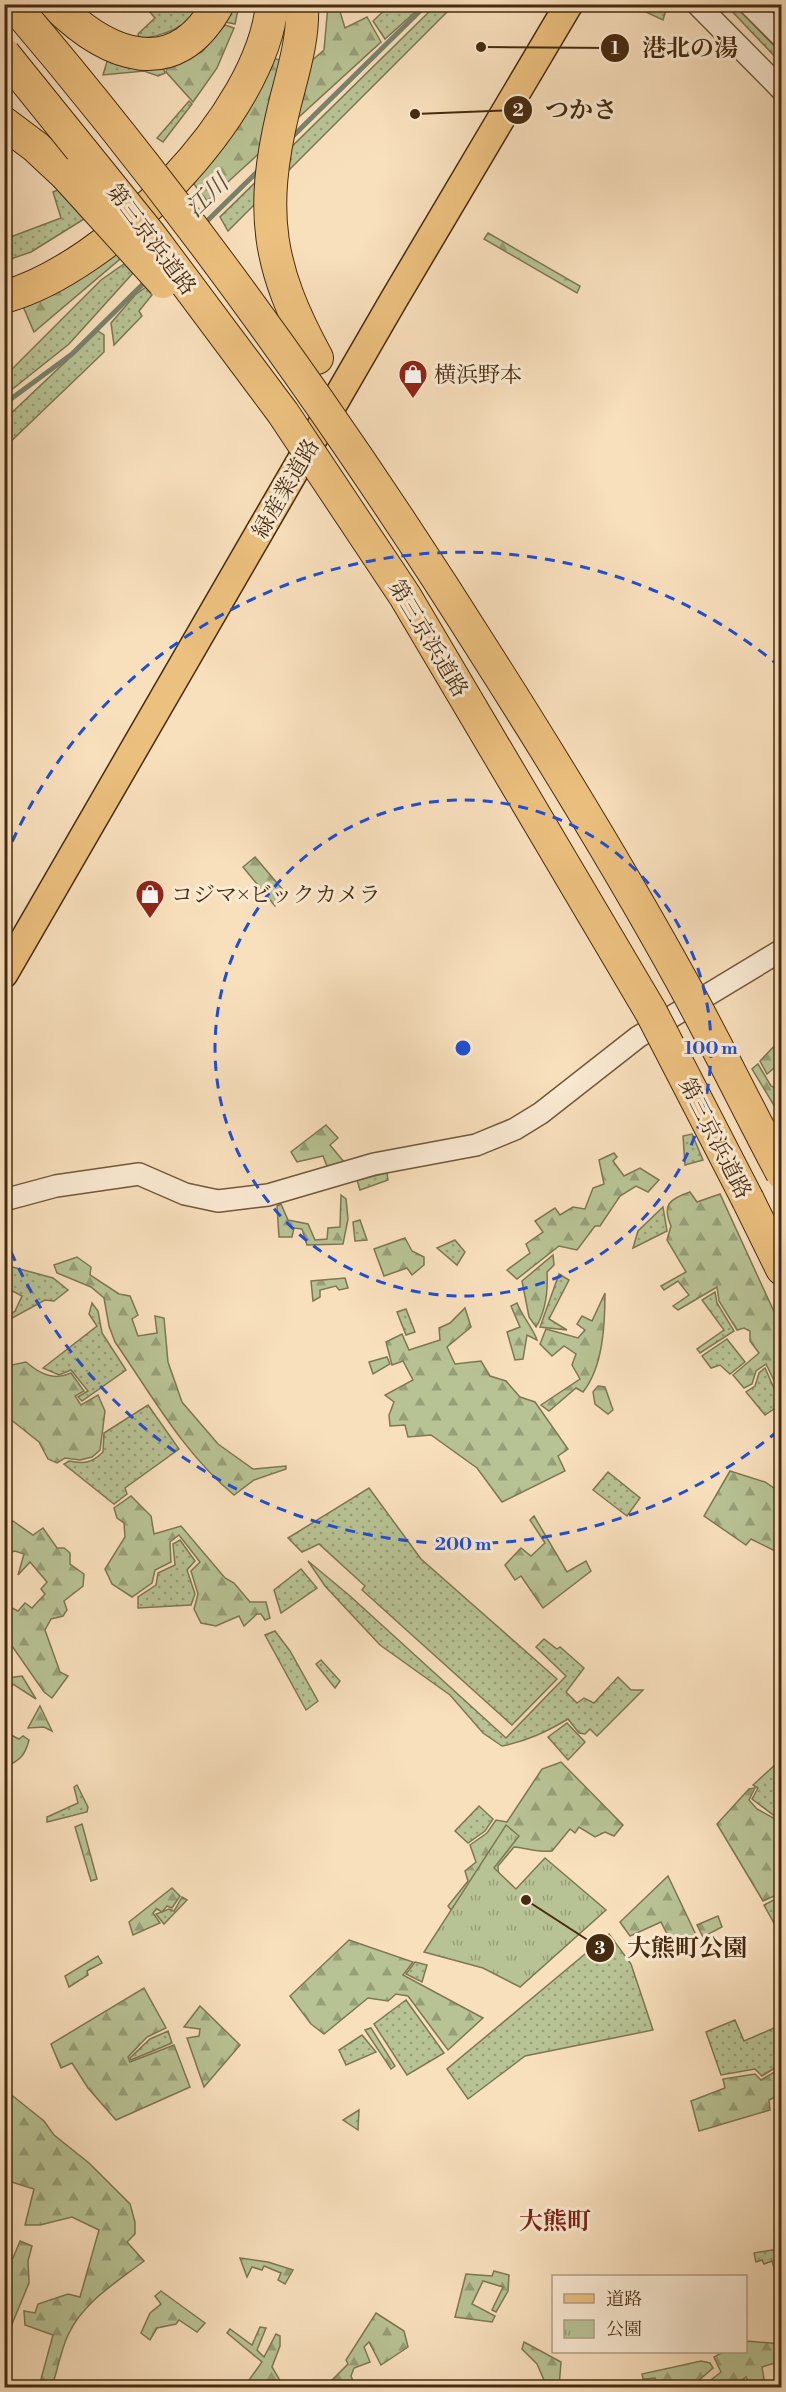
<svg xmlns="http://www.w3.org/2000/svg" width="786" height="2392" viewBox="0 0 786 2392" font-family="'Libre Bodoni','Noto Serif JP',serif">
<defs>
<pattern id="grass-dots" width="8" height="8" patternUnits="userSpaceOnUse" patternTransform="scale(1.5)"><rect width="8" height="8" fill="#b8c395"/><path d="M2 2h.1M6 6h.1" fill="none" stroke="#979f78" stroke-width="1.8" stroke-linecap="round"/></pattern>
<pattern id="forest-firs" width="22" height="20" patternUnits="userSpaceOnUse" patternTransform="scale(1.5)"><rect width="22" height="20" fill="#b8c395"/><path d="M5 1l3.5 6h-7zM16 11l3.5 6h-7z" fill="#979f78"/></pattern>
<pattern id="park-tufts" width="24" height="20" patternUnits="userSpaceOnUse" patternTransform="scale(1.5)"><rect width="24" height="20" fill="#b8c395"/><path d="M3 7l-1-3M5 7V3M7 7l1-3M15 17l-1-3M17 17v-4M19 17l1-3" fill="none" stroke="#979f78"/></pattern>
</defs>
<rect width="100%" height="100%" fill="#f9e0bd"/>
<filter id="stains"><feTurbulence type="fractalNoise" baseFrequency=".00333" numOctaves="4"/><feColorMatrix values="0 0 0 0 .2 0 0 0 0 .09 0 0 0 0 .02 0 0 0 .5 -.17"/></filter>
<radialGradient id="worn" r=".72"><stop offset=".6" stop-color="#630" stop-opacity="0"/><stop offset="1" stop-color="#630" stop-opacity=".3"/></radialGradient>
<g fill="url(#grass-dots)" stroke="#7e7752" stroke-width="1.5">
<path d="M391 4 423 5 385 39 373 21Z"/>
<path d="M144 5H199C189 27 162 37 139 38L138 34 155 18Z"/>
<path d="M231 5H239L235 24 225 22Z"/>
<path d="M436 5H454L228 231 220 217Z"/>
<path d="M631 5H659L666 10 663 20Z"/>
<path d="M726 5H735L781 53V63Z"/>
<path d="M108 58 163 67 165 73 158 76 144 71 103 75Z"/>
<path d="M189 101 192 104 163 142 157 138Z"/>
<path d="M58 190 84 219 31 252 5 261V239L61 218 53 192Z"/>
<path d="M124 264 133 273 69 344 5 395V376L101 280Z"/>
<path d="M146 287 152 295 139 311 142 316 114 345 111 323 135 295Z"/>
<path d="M98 331 104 335V352L5 447V419Z"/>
<path d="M692 1134 703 1160 685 1165 683 1136Z"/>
<path d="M387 1173 388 1180 360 1190 357 1180Z"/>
<path d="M663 1207 667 1231 633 1248 638 1231Z"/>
<path d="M360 1220 367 1240 355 1241 353 1222Z"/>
<path d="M455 1240 465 1252 457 1265 437 1248Z"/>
<path d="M5 1265 53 1278 68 1290 54 1301 45 1300 5 1322V1313L10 1315 15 1311 22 1296 5 1287Z"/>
<path d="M559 1274 569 1280 549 1319 567 1330 540 1327Z"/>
<path d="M715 1292 717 1303 734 1331 700 1353 697 1349 724 1330 702 1300Z"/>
<path d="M92 1303 98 1311 102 1333 126 1370 82 1401 78 1397 88 1391 71 1370 59 1375 43 1368 97 1326 89 1314Z"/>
<path d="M406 1309 415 1332 406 1335 397 1312Z"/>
<path d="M727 1339 745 1362 730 1374 720 1365 711 1368 702 1356Z"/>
<path d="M765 1368 781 1404 765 1415 746 1392 755 1386 759 1373Z"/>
<path d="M148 1405 179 1449 125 1488 127 1494 114 1504 64 1464 69 1461C84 1464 92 1463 103 1452L104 1433Z"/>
<path d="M608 1472 640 1498 627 1516 593 1490Z"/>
<path d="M369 1488 421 1559 557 1679 512 1725 362 1590 365 1586 319 1544 302 1552 288 1538Z"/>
<path d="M180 1540 195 1561 187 1570 195 1594 191 1605 138 1608V1597L156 1585 158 1573 175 1565 173 1544Z"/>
<path d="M308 1561 350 1596 506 1738 566 1676 536 1647 544 1639 557 1649 560 1647 584 1668 566 1692 577 1703 584 1698 594 1703 618 1677 631 1690H643L597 1736 590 1729 585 1734 579 1733 568 1719C546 1732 527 1741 502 1746L483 1733 450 1695 380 1645 325 1586Z"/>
<path d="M301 1569 317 1588 281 1613 274 1590Z"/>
<path d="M275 1631 290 1651 318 1701 306 1710 265 1635Z"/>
<path d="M321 1660 340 1681 335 1688 316 1664Z"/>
<path d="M567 1723 585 1742 568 1760 548 1737Z"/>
<path d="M777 1763 781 1768 782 1812 776 1817 752 1799 758 1788 753 1785Z"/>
<path d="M77 1785 88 1807 87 1812 47 1822V1817L78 1803 74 1787Z"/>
<path d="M479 1806 493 1819 485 1831 468 1843 455 1831Z"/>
<path d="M781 1896V1936L764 1905Z"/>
<path d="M182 1897 187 1900 164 1924 156 1914 169 1909 174 1911Z"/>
<path d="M609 1934 631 1964 653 2030 525 2056 468 2099 447 2069Z"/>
<path d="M415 1962 427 1965 422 1982 406 1974Z"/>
<path d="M406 2000 444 2053 407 2075 374 2024Z"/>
<path d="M735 2020 744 2041 781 2025V2064L762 2076 755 2069 721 2075 706 2032Z"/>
<path d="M168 2031 172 2043 131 2060 130 2058 150 2039Z"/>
<path d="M362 2035 376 2052 346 2065 339 2050Z"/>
<path d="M359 2110 358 2130 343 2120Z"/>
<path d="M772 2250 781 2252V2276L777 2277 772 2261 764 2264 762 2260 756 2262 754 2253Z"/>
</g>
<g fill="url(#forest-firs)" stroke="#7e7752" stroke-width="1.5">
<path d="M328 5H338L345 28 367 17 381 42 207 201 190 179 273 58 287 62 309 63 324 50Z"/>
<path d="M225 25 234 28 217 68 193 102 166 72 167 68 202 52Z"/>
<path d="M488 233 580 286 577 293 484 239Z"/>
<path d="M115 252 120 259 34 332 22 304Z"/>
<path d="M255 857 288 896 275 906 243 867Z"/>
<path d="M781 1035V1062L767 1074 760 1061 780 1040 779 1036Z"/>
<path d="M758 1064 771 1086 781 1090V1117L752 1069Z"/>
<path d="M326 1125 338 1138 330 1145 344 1162 327 1166 323 1156 297 1162 291 1152Z"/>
<path d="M614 1153 617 1157 613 1161 624 1176 640 1168 659 1180 648 1192 636 1186 620 1196 600 1226H595L577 1250 559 1246 517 1279 507 1270 530 1253 526 1244 543 1232 535 1221 555 1208 560 1215 573 1207 585 1209 593 1188 604 1184 599 1160Z"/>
<path d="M690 1192 697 1202 720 1194 781 1327V1395L766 1364 756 1371 752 1384 744 1388 733 1375 759 1353 750 1341V1331L744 1328 737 1330 719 1301 717 1287 678 1310 673 1306 689 1295 678 1281 664 1290 661 1286 686 1272 667 1240 671 1226C662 1205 669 1199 690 1192Z"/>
<path d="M341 1195 346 1199 348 1219 343 1244 307 1245 302 1229 294 1228 292 1237H279L277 1206 281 1204 288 1220 308 1224 315 1240 327 1239 328 1228 340 1227Z"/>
<path d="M405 1238 412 1251 424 1257V1265L412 1275 407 1268 384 1276 374 1249Z"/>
<path d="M553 1255 554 1265 547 1272C548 1291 546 1311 536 1327L529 1317 522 1281Z"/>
<path d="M77 1257 91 1267 90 1275 119 1294 130 1296 138 1315 132 1319 138 1336 157 1333 155 1316 164 1318 168 1362 182 1402 218 1444 253 1469 286 1466V1469L254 1480 234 1495C184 1454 151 1394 115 1342L109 1326 104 1298 91 1287 57 1273 54 1265Z"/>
<path d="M345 1278 348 1288 339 1290 336 1286 320 1290V1297L313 1301 311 1281Z"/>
<path d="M605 1293C605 1325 603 1367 583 1392L576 1388 549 1411 541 1405 580 1379 572 1365 576 1354 564 1346 552 1356 540 1344 546 1329 578 1338 585 1330 577 1324 582 1316 592 1321Z"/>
<path d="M517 1303C522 1316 534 1330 537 1340L527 1335 523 1359 515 1360 507 1332 520 1327 511 1306Z"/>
<path d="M465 1308 471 1327 447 1347 455 1364 481 1361 490 1376 506 1381 520 1397 535 1402 568 1449 558 1456 565 1471 502 1502 477 1468 431 1435 408 1437 405 1425 390 1426 389 1415 394 1402 385 1395 413 1380 403 1361 392 1365 386 1342 402 1334 409 1350 440 1340 439 1328 450 1323Z"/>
<path d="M4 1355 12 1365 26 1362C40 1374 54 1381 71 1373L84 1391 75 1396 81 1405 98 1395 105 1411 100 1450 92 1457 80 1460 65 1458 57 1463 48 1459 39 1442 5 1415Z"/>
<path d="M387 1357 390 1364 373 1374 369 1362Z"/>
<path d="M598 1386 605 1387 613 1410 608 1414 595 1404 593 1392Z"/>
<path d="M730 1471 765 1482 781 1493V1554L751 1539 746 1545 704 1516Z"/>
<path d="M131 1496 151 1516 154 1534 181 1526 225 1578 234 1583 250 1602H266L270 1618 265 1620 261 1614H257L244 1626 239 1616 216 1626 201 1623 194 1609 198 1594 191 1571 200 1562 179 1535 170 1542 171 1562 155 1570 152 1583 132 1597 112 1584 105 1569 125 1537 124 1523 117 1518 114 1508Z"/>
<path d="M534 1516 567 1572 586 1561 591 1571 543 1608 521 1576 515 1580 505 1565 521 1548 531 1556 545 1543 530 1520Z"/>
<path d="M13 1521 33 1535 43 1528 57 1548H64L70 1553V1564L84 1574 83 1586 64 1601 67 1610 63 1616 51 1619 45 1630 60 1672 68 1676 52 1698 44 1692 5 1636V1615L12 1608 18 1611 25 1603 32 1608 45 1594 41 1589 47 1582 30 1562 18 1575 24 1554 15 1551 5 1554V1529Z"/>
<path d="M22 1676 36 1699 13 1684 5 1697 7 1678Z"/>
<path d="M40 1706 52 1731 44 1727 28 1728Z"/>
<path d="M5 1732 19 1739 23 1736 29 1740C25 1756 19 1761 5 1767Z"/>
<path d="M561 1762 623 1825 614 1836 605 1832 595 1837 579 1827 575 1833 570 1829 552 1851C538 1853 528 1848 514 1847L498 1866 499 1883 456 1916 448 1906 468 1881 465 1871 476 1862 470 1845 487 1833 496 1820 507 1822 542 1769Z"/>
<path d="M755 1788 749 1800 757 1809 777 1820 781 1816V1893L763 1901 717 1824 749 1789Z"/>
<path d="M82 1824 97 1879 91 1881 75 1827Z"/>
<path d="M668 1876 697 1937 673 1946 661 1922 630 1936 620 1922Z"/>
<path d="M172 1888 180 1896 172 1908 167 1906 162 1912 157 1909 153 1913 160 1923 133 1935 129 1922Z"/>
<path d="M718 1916 722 1927 703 1937 697 1925Z"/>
<path d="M349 1940 413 1962 403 1975 483 2018 448 2050 408 1996 396 1994 388 2001 368 1998 324 2034 311 2024 290 1996Z"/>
<path d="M98 1956 102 1963 87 1971 88 1975 69 1987 65 1976Z"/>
<path d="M144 1988 166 2028 147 2037 128 2057 130 2062 174 2045 190 2087 116 2120 88 2088 72 2063 61 2068 51 2044Z"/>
<path d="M200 2006 240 2045 204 2087 187 2038 199 2036 200 2029 184 2027Z"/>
<path d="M371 2028 395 2066 391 2069 365 2030Z"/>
<path d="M781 2068V2094L769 2100 770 2110 699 2131 691 2101 725 2088 723 2079 755 2074 761 2080Z"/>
<path d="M4 2089 44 2121 54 2135 89 2163 130 2204 135 2222V2234L127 2242 144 2261C117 2282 83 2302 68 2335 61 2350 58 2368 53 2383L41 2379 53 2335 25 2325 24 2311 35 2313 38 2304 68 2294 80 2297 99 2230 72 2217 40 2225H25L34 2189 5 2180Z"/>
<path d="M20 2241 32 2246 28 2261 29 2283 5 2341V2257L13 2258Z"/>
<path d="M240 2258 268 2262 293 2270 285 2284 278 2280 281 2273 264 2266 262 2270 252 2267 247 2277Z"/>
<path d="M494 2271 509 2275 508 2291 496 2312 492 2310 503 2287 483 2281 472 2304 495 2316 492 2322 455 2317 466 2274 492 2276Z"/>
<path d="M161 2291 205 2323 197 2332 179 2320 176 2324 157 2328 150 2340 141 2333 150 2313 161 2304 155 2296Z"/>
<path d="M376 2313 404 2331 408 2347 381 2365 369 2342 364 2347 370 2362 354 2368 351 2376 353 2381 346 2387H319L323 2382 328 2384 348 2364 346 2360Z"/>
<path d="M260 2327 266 2328 257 2350 264 2357 276 2334 280 2336V2346L272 2367 282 2384 277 2387 271 2383 260 2387H244L262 2362 227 2333 230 2329 252 2345Z"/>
<path d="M746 2341 781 2344V2361L762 2367 765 2385H750L746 2377 733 2387H702L721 2372 714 2357 723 2352H746Z"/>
<path d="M524 2342 561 2362 559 2387H547L537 2364 522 2349Z"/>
<path d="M701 2361 710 2363 713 2368 691 2387H679L677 2384 673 2387H658L655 2378 643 2379 642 2374Z"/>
</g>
<path fill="url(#park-tufts)" stroke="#7e7752" stroke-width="1.5" d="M506 1825 519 1836 494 1868 516 1889 545 1858 606 1910 520 1987 483 1968 424 1952Z"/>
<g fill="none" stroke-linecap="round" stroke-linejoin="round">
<g stroke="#7a836e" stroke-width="5">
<path d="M289 140 427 4"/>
<path d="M204 224 261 168"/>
<path d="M4 404 72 354 148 279"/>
</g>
<g stroke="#72583a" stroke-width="24">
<g id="minor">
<path d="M697 4 782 90"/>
<path d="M749 4 782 37"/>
<path d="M4 1200 56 1186 139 1174 185 1194 218 1201 268 1195 374 1164 476 1145 515 1129 541 1113 638 1037 782 950"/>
</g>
</g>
<g stroke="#452b0f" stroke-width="30">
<path id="major" d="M4 974 393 301 569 4"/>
</g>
<g stroke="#452b0f" stroke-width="34">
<g id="highway">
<path d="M55 4C107 56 175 84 218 4"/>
<path d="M302 4C304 42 291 77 283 112 259 213 268 268 317 358"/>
<path d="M4 123 36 147 66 175"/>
<path d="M4 297C109 268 262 115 272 4"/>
<path d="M748 1200 782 1269"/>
</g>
</g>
<use href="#minor" stroke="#fbebd4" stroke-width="21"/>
<use href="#major" stroke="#ecc07e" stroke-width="27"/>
<use href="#highway" stroke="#ecc07e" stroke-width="32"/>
<g stroke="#452b0f" stroke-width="34" stroke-linecap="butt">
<g id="highway-bridge">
<path d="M13 4C189 210 345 430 489 659 557 766 623 874 684 985 718 1047 749 1111 782 1173"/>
<path d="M4 54 150 235 283 413 405 596 651 1012 748 1200"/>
<path d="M66 175 163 282"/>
</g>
</g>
<use href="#highway-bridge" stroke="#ecc07e" stroke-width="32"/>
</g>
<g fill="none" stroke="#1d4ed8" stroke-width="3" stroke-dasharray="10 8">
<circle cx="463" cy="1048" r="248"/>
<path d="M778 1431A496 496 0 0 1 5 1238M5 858A496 496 0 0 1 778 665"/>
</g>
<defs>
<g id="shop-pin" transform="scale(1.5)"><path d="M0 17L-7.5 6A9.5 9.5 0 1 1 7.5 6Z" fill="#8f2418" stroke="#fbebd4"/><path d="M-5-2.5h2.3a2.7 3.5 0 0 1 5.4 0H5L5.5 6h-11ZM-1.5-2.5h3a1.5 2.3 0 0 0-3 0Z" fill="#fff"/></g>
</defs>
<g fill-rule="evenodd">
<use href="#shop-pin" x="413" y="374"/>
<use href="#shop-pin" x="150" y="894"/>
</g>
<g text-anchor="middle" stroke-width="6" stroke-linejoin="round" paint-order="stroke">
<g font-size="22" fill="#452b0f" stroke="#fbebd4">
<text transform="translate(152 239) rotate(53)" y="8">第三京浜道路</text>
<text transform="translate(285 488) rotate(-60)" y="8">緑産業道路</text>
<text transform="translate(429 638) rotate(59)" y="8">第三京浜道路</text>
<text transform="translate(716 1138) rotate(63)" y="8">第三京浜道路</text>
</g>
<g font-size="22" fill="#452b0f" stroke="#fbebd4" text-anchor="start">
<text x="434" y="382">横浜野本</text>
<text x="171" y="902">コジマ×ビックカメラ</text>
</g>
<g font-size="24" font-style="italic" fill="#5b5036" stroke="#fbebd4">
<text transform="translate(207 196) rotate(-44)" y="8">江川</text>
</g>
<g font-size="24" font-weight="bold" fill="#7a1f14" stroke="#fbebd4">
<text x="555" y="2229">大熊町</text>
</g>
</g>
<circle cx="463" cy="1048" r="9" fill="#1d4ed8" stroke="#fbebd4" stroke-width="3"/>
<g font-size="18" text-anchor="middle" font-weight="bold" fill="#1d4ed8" stroke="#fbebd4" stroke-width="6" stroke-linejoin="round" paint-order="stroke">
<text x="711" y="1054">100 m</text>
<text x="463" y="1550">200 m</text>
</g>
<path fill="none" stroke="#452b0f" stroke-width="2" d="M481 47L615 48M415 114L518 110M526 1900L600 1948"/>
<g fill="#452b0f" stroke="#fbebd4" stroke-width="2">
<circle cx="481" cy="47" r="6"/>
<circle cx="415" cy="114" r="6"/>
<circle cx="526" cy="1900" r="6"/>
<circle cx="615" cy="48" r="15"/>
<circle cx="518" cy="110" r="15"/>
<circle cx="600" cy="1948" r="15"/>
</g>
<g font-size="18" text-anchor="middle" font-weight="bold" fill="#fff">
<text x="615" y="54">1</text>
<text x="518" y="116">2</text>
<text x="600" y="1954">3</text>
</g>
<g font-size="24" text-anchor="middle" font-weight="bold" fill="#452b0f" stroke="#fbebd4" stroke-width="6" stroke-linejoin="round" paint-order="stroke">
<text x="690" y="56">港北の湯</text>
<text x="581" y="118">つかさ</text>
<text x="687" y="1956">大熊町公園</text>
</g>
<rect width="786" height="2392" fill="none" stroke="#f9e0bd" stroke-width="24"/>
<rect x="6" y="6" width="774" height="2380" fill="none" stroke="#452b0f" stroke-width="3"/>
<rect x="12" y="12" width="762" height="2368" fill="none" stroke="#452b0f" stroke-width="1.5"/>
<rect x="552" y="2275" width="195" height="78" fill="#fbebd4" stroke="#b29e85" stroke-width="1.5"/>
<rect x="564" y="2294" width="30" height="9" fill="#ecc07e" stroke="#b29e85" stroke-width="1.5"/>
<text x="606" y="2305" font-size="18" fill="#452b0f">道路</text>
<rect x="564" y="2320" width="30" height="18" fill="url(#park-tufts)" stroke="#b29e85" stroke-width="1.5"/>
<text x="606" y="2335" font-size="18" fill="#452b0f">公園</text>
<rect width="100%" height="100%" filter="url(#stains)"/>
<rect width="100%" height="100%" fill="url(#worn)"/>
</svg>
